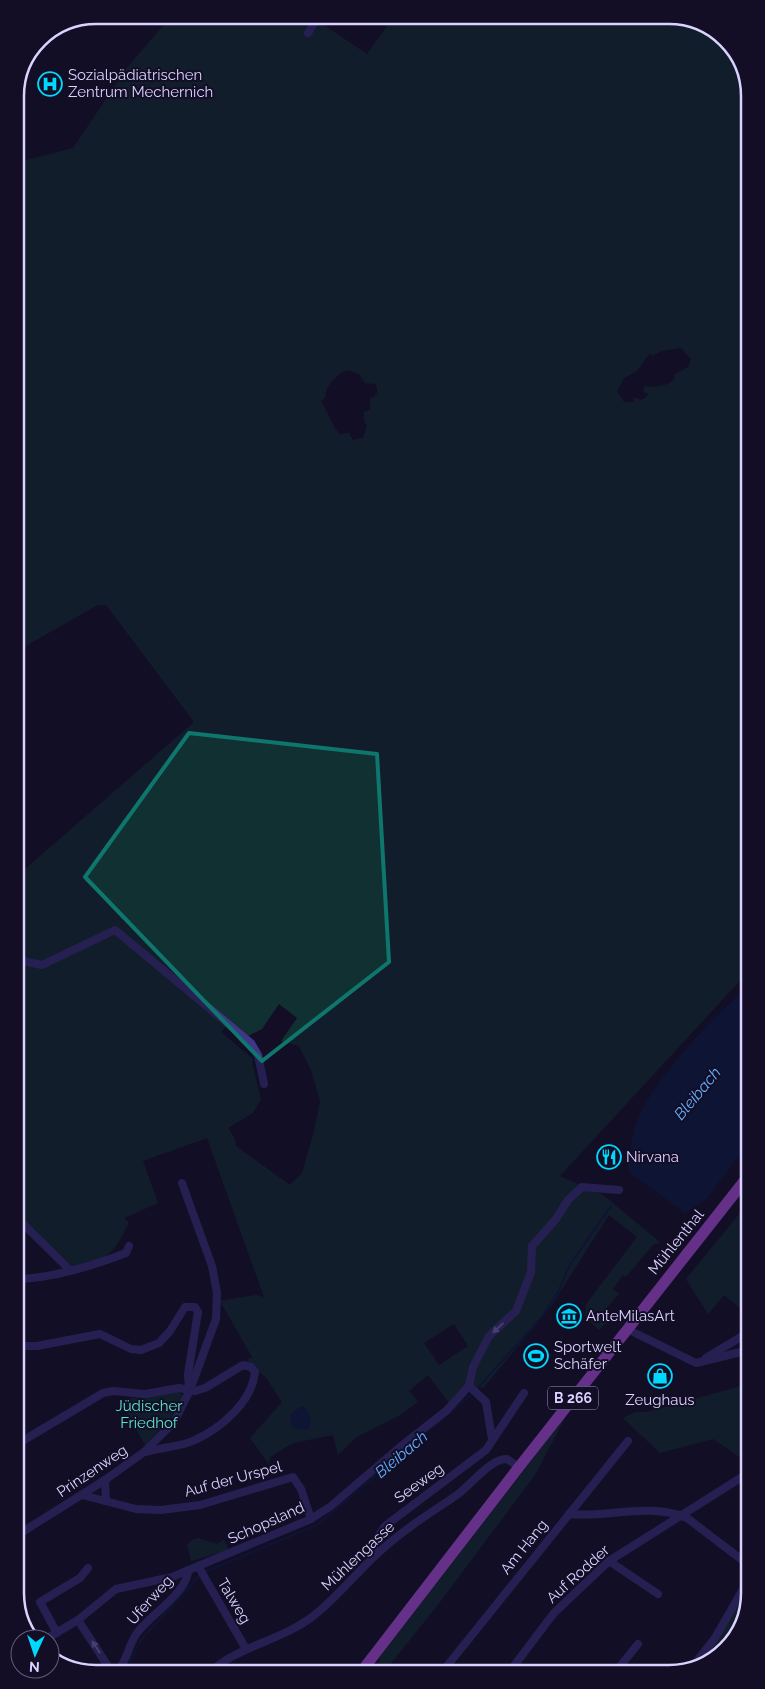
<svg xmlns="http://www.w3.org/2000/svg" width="765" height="1689" viewBox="0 0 765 1689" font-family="Raleway,sans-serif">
<rect width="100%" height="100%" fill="#130e26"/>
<g fill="#113031" fill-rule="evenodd">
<path d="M172 15H309L367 54 395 15H675L719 32 746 69 748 972 560 1176 603 1195 660 1242 652 1246 626 1277 623 1275 613 1289 619 1294 604 1311 608 1321 599 1330 585 1316 586 1304 637 1237 609 1215 551 1306 484 1387 460 1390 449 1403 428 1375 409 1391 418 1402 400 1415 355 1438 338 1455 333 1435 293 1443 270 1457 269 1464 250 1438 282 1402 267 1379 247 1360 252 1357 220 1301 256 1295 264 1297 207 1138 143 1161 158 1203 124 1218 129 1223C110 1259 111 1256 73 1267L18 1215 17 876 194 722 106 605 96 606 24 647H21L17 652 15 163 73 148 127 68ZM681 348 691 359 688 367 674 375 675 378C670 386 653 388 644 386V392L649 394 642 400 633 397 634 402H624L617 391 624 378 637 371 650 353 652 356 662 351ZM347 370 359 374 365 383 375 384 377 388V394L372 398 370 397V410L364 412V422L367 425 363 438 353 440 349 433 340 434 336 430 321 401 325 398C326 385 335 375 347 370ZM279 1004 297 1018 281 1041 299 1046 311 1070 320 1101 314 1131 302 1173 290 1185 236 1146 235 1139 228 1128 253 1113 261 1099 252 1062 253 1059 221 1032 226 1026 246 1037 262 1029ZM454 1324 468 1346 439 1365 424 1343Z"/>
<path d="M749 1202V1315L724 1295 708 1314 686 1279Z"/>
<path d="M749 1384 750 1464 713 1439 660 1453 623 1418 635 1412H646Z"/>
<path d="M178 1391 183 1396 171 1417 145 1445 120 1400Z"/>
<path d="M566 1416 535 1475 437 1606 384 1672H373L380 1661 379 1658Z"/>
<path d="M198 1538 217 1544 224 1540 229 1550 191 1561 187 1545 192 1540Z"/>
<path d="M750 1583V1594L734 1642 694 1670Z"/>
</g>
<g fill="#081b46">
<path d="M748 987 749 1143 706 1199 685 1213 630 1173 628 1166C630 1152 632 1135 637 1121 654 1078 713 1018 748 987Z"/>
<path d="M301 1406 306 1408C310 1415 314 1422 308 1430L296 1429 291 1426 290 1415Z"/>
</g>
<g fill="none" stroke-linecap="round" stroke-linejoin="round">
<g stroke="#081b46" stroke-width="2">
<path d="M476 1390 541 1318 559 1290 569 1266 611 1206"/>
<path d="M205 1572 317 1525 473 1393"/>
<path d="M139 1642 201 1574"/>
<path d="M123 1674 137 1647"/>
</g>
<g stroke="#3e3787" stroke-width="8">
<path d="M308 33 319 15"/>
<path d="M18 960 42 965 115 930 251 1043 258 1055 264 1084"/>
<path d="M18 1219 70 1270"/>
<path d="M18 1279C54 1278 92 1266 126 1253L129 1246"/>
<path d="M627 1329 696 1363 749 1350"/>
<path d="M19 1346H37L100 1334 131 1349 141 1350 159 1343 170 1331 185 1307H195L198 1312 188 1374 189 1388"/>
<path d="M706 1358 749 1332"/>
<path d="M469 1386 473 1367 489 1336 516 1311 531 1272 532 1246 556 1219 568 1200 582 1187 619 1190"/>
<path d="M469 1386 486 1402 492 1439"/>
<path d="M19 1443 103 1393 113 1391 145 1394 179 1388 195 1391 205 1388 243 1365 251 1367 255 1372C252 1402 221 1428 195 1440 181 1447 162 1447 146 1452"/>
<path d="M105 1480 106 1501"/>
<path d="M82 1495 136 1509 161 1510 200 1505 293 1477 301 1489 311 1519"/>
<path d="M569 1514C609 1518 649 1502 687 1518L750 1566"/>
<path d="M19 1534 105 1480 144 1452 174 1422 190 1390 216 1319 217 1293 212 1266 182 1183"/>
<path d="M377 1553 372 1545 385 1526 486 1450 524 1393"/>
<path d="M609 1561 658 1594"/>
<path d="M198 1566 246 1649"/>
<path d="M78 1620 113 1674"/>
<path d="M57 1633 40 1602 80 1578 88 1568"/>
<path d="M46 1639 78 1620 116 1589 172 1577 311 1519 331 1506 400 1447 446 1411 469 1386"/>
<path d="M617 1670 638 1644"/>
<path d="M690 1670 715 1638 750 1577"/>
<path d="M443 1671 628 1441"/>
<path d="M510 1671 554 1613 609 1561 750 1472"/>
<path d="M209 1673C238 1646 280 1641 312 1617 336 1599 355 1574 377 1554 401 1531 429 1514 457 1495 470 1486 492 1457 507 1459L519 1467"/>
<path d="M114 1674C128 1662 127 1647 137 1633 150 1615 188 1592 188 1570"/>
</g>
<path stroke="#c95aff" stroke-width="11" d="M361 1672 519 1467 749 1175"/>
</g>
<defs><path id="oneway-solid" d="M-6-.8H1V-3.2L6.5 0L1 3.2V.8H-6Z" transform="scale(1.25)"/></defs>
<g fill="#847dbd">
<use href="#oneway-solid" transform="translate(498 1328) rotate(137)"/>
<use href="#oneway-solid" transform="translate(96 1647) rotate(-123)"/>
</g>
<path d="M0 0H765V1689H0ZM189 733 377 754 389 962 262 1061 85 877Z" fill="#130e26" fill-opacity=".55" fill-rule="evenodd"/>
<path fill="none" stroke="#0f766e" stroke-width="4" stroke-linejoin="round" d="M189 733 377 754 389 962 262 1061 85 877Z"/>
<defs>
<g id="hospital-ring" transform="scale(1.25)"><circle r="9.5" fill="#130e26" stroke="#00d9fe" stroke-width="1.5"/><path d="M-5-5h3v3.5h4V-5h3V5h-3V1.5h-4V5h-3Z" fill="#00d9fe"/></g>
<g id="restaurant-ring" transform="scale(1.25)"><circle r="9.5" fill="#130e26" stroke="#00d9fe" stroke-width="1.5"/><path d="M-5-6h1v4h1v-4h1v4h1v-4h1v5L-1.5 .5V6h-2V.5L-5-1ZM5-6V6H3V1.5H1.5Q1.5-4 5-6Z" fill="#00d9fe"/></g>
<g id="museum-ring" transform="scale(1.25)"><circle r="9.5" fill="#130e26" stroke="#00d9fe" stroke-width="1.5"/><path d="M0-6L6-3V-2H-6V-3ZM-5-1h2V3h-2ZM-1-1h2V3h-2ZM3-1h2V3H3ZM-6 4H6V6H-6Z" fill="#00d9fe"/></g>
<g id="stadium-ring" transform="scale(1.25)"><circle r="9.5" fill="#130e26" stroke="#00d9fe" stroke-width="1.5"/><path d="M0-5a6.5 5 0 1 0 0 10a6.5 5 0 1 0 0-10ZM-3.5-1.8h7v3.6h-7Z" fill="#00d9fe"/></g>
<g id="shop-ring" transform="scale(1.25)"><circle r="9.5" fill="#130e26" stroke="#00d9fe" stroke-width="1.5"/><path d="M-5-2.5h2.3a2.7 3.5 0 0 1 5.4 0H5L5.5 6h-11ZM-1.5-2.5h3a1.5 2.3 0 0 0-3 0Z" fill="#00d9fe"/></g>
</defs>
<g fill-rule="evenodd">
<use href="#hospital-ring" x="50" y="84"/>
<use href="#restaurant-ring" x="609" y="1157"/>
<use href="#museum-ring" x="569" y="1316"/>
<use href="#stadium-ring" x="536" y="1356"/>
<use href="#shop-ring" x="660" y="1376"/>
</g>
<g text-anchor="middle" stroke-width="4" stroke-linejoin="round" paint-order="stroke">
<rect fill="#130e26" stroke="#9e98be" stroke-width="1" x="548" y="1386.5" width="50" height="23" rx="4"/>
<g font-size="14" font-weight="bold" fill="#dad3ff">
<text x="573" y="1403">B 266</text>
</g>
<g font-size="15" fill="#dad3ff" stroke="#130e26" text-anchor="start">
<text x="68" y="80">Sozialpädiatrischen<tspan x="68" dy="17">Zentrum Mechernich</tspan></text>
<text x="626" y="1162">Nirvana</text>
<text x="586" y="1321">AnteMilasArt</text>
<text x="554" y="1352">Sportwelt<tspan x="554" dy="17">Schäfer</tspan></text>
<text x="660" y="1405" text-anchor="middle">Zeughaus</text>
</g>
<g font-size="15" fill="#dad3ff" stroke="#130e26">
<text transform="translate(676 1242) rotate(-51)" y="5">Mühlenthal</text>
<text transform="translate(92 1471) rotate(-34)" y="5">Prinzenweg</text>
<text transform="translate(233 1479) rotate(-15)" y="5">Auf der Urspel</text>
<text transform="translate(419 1483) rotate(-36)" y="5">Seeweg</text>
<text transform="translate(266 1523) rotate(-24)" y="5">Schopsland</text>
<text transform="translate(524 1547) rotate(-51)" y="5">Am Hang</text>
<text transform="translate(358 1556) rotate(-43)" y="5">Mühlengasse</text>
<text transform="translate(578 1574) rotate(-42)" y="5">Auf Rodder</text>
<text transform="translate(150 1600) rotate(-48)" y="5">Uferweg</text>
<text transform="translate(234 1601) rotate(59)" y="5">Talweg</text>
</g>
<g font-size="15" fill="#59e5c9" stroke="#130e26">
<text x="149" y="1411">Jüdischer<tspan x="149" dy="17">Friedhof</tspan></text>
</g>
<g font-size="16" font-style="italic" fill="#61aeff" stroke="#130e26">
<text transform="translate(697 1093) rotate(-50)" y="6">Bleibach</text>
<text transform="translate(401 1454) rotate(-40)" y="6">Bleibach</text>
</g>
</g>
<path d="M0 0H765V1689H0ZM96 24H669A72 72 0 0 1 741 96V1593A72 72 0 0 1 669 1665H96A72 72 0 0 1 24 1593V96A72 72 0 0 1 96 24Z" fill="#130e26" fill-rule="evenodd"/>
<path fill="none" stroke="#dad3ff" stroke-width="2.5" d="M96 24H669A72 72 0 0 1 741 96V1593A72 72 0 0 1 669 1665H96A72 72 0 0 1 24 1593V96A72 72 0 0 1 96 24Z"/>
<g transform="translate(35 1654) rotate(183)"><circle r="24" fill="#130e26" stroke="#635d7d"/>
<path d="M0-4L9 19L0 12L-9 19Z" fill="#00d9fe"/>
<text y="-8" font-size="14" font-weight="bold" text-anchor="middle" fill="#dad3ff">N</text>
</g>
</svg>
